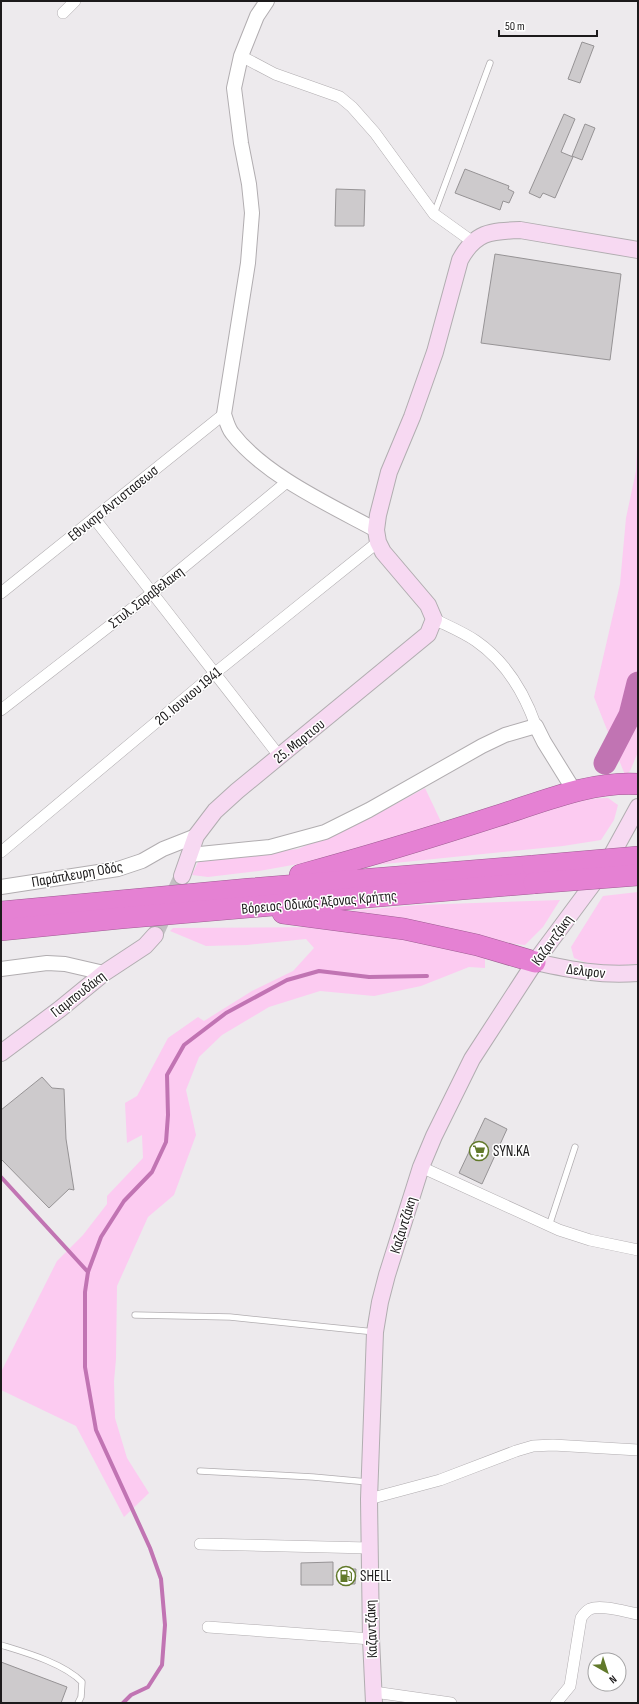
<svg xmlns="http://www.w3.org/2000/svg" width="639" height="1704" viewBox="0 0 639 1704" font-family="'Sofia Sans Condensed',sans-serif">
<rect width="100%" height="100%" fill="#edeaed"/>
<g fill="#fccbf1">
<path d="M638 425V752L630 771 625 775 594 697 620 584 626 518 636 471Z"/>
<path d="M425 788 444 828 343 856 259 871 208 877 192 875 199 860 298 849 372 817Z"/>
<path d="M608 798 618 805 614 820 601 840 563 846 365 866 580 799Z"/>
<path d="M638 892V964C615 966 596 968 574 958L571 947 603 896Z"/>
<path d="M560 900 543 927 525 945 515 944 341 912 418 905Z"/>
<path d="M351 927 485 956V968L469 967 421 986 374 996 320 991 269 1007 222 1035 199 1057 186 1090 196 1135 174 1195 148 1217 117 1286 116 1359 114 1381 115 1418 127 1458 149 1493 124 1517 76 1426 1 1390V1372L57 1261 83 1235 107 1204V1196L143 1158 142 1135 127 1143 125 1103 137 1096 168 1038 198 1017 204 1021 252 991 293 971 314 948 306 939 247 945 206 946 170 931 173 928Z"/>
</g>
<g fill="none" stroke-linecap="round" stroke-linejoin="round">
<g stroke="#c174b3" stroke-width="4">
<path d="M1 1177 88 1272"/>
<path d="M123 1703 131 1695 148 1687 162 1665 165 1625 161 1579 150 1548 96 1430 85 1367V1292L88 1272 101 1237 124 1201 152 1172 166 1142 168 1115 167 1075 184 1045 226 1013 287 980 319 971 369 977 427 976"/>
</g>
<path stroke="#c174b3" stroke-width="23" d="M605 763 630 715 638 683"/>
</g>
<g fill="#cdcacc" stroke="#969395">
<path d="M582 42 594 46 580 83 568 79Z"/>
<path d="M564 114 575 119 561 152 573 157 555 198 543 193 540 198 529 193Z"/>
<path d="M585 124 595 128 582 160 572 156Z"/>
<path d="M465 169 509 186 508 189 514 192 509 203 503 201 500 210 455 193Z"/>
<path d="M336 189 365 190 364 226H335Z"/>
<path d="M495 254 621 274 610 360 481 343Z"/>
<path d="M42 1077 52 1088 64 1089 66 1139 74 1190 69 1189 49 1208 1 1159V1110Z"/>
<path d="M485 1118 507 1129 482 1184 459 1173Z"/>
<path d="M333 1562V1585H301V1563Z"/>
<path d="M340 1569H356L355 1584H340Z"/>
<path d="M1 1662 67 1687 61 1703H5L1 1702Z"/>
</g>
<g fill="none" stroke-linecap="round" stroke-linejoin="round">
<path stroke="#c3c0c3" stroke-width="16" stroke-dasharray="16 8" stroke-linecap="butt" d="M155 935 182 876"/>
<g stroke="#b1adb0" stroke-width="7">
<g id="service">
<path d="M434 214 490 63"/>
<path d="M549 1226 575 1147"/>
<path d="M135 1315 230 1317 375 1332"/>
<path d="M200 1471 313 1477 368 1482"/>
<path d="M1 1645C27 1653 63 1663 82 1682L81 1697 78 1703"/>
</g>
</g>
<g stroke="#b1adb0" stroke-width="12">
<g id="minor">
<path d="M63 13 75 1"/>
<path d="M241 56 275 74 340 97 352 107 375 133 434 214 473 242"/>
<path d="M94 518 280 757"/>
<path d="M1 593 224 414"/>
<path d="M434 619C448 626 463 632 476 641 505 661 524 692 536 726"/>
<path d="M1 710 152 593 288 481"/>
<path d="M1 852 215 673 378 542"/>
<path d="M421 1167 559 1230 590 1240 638 1250"/>
<path d="M369 1499 440 1480 516 1451 533 1446 553 1445 638 1450"/>
<path d="M200 1544 369 1548"/>
<path d="M208 1627 371 1639"/>
<path d="M374 1692 451 1703"/>
<path d="M556 1703 570 1686 581 1618C583 1615 586 1611 590 1609 601 1604 626 1612 638 1614"/>
</g>
</g>
<g stroke="#b1adb0" stroke-width="16">
<g id="tertiary">
<path d="M267 1 257 16 241 56 234 88 241 143 249 184 252 213 248 263 224 414C226 420 228 428 232 433 264 475 330 505 376 530"/>
<path d="M190 855 270 847 325 832 369 810 482 746 505 735 536 726 544 742 575 792"/>
<path d="M1 887 118 869 142 861 163 849 196 836"/>
<path d="M1 969 47 963 65 964 104 973"/>
</g>
</g>
<g stroke="#b1adb0" stroke-width="18">
<g id="secondary">
<path d="M182 876 196 836 215 811 237 791 428 634 434 619 428 605 383 552 378 542 376 530 378 515 389 472 412 417 435 352 460 260C475 232 490 231 520 230L638 250"/>
<path d="M535 962C572 970 601 976 638 973"/>
<path d="M1 1053 60 1009 104 973 145 946 155 935"/>
<path d="M374 1703 371 1639 369 1499 375 1332 380 1302 387 1275 421 1167 434 1136 472 1059 535 962 604 869 638 807"/>
</g>
</g>
<g stroke="#9f5d93" stroke-width="22">
<g id="motorway">
<path d="M300 875C366 857 432 837 497 816 542 802 590 781 638 784"/>
<path d="M1 912 249 889 533 866"/>
<path d="M283 913 404 929 477 945 535 962"/>
<path d="M1 930 121 918 534 883"/>
</g>
</g>
<use href="#service" stroke="#fff" stroke-width="5.5"/>
<use href="#minor" stroke="#fff" stroke-width="11"/>
<use href="#tertiary" stroke="#fff" stroke-width="14"/>
<use href="#secondary" stroke="#f7d9f2" stroke-width="16"/>
<use href="#motorway" stroke="#e581d3" stroke-width="21"/>
<g stroke="#9f5d93" stroke-width="22" stroke-linecap="butt">
<g id="motorway-bridge">
<path d="M533 866 638 857"/>
<path d="M534 883 638 875"/>
</g>
</g>
<use href="#motorway-bridge" stroke="#e581d3" stroke-width="21"/>
</g>
<defs>
<g id="supermarket-ring" transform="scale(1)"><circle r="9.5" fill="#fff" stroke="#61792a" stroke-width="1.5"/><path d="M-6-5.5h2.5l.6 2H6L4.5 2H-2.5L-4.4-4H-6ZM-1.5 3.2a1.3 1.3 0 1 0 .1 0ZM3 3.2a1.3 1.3 0 1 0 .1 0Z" fill="#61792a"/></g>
<g id="fuel-ring" transform="scale(1)"><circle r="9.5" fill="#fff" stroke="#61792a" stroke-width="1.5"/><path d="M-5.5-6h7V0h2V4h1.3V-2.5L3-4.5l.8-.8L6-3V5H2.5V1h-1V6h-7ZM-4.2-4.7v3.2H.2V-4.7Z" fill="#61792a"/></g>
</defs>
<g fill-rule="evenodd">
<use href="#supermarket-ring" x="479" y="1151"/>
<use href="#fuel-ring" x="346" y="1576"/>
</g>
<g text-anchor="middle" stroke-width="3" stroke-linejoin="round" paint-order="stroke">
<g font-size="15" fill="#1c1a1b" stroke="#fff">
<text transform="translate(113 503) rotate(-39)" y="5">Εθνικησ Αντιστασεωσ</text>
<text transform="translate(146 597) rotate(-38)" y="5">Στυλ. Σαραβελακη</text>
<text transform="translate(188 696) rotate(-40)" y="5">20. Ιουνιου 1941</text>
<text transform="translate(299 741) rotate(-39)" y="5">25. Μαρτιου</text>
<text transform="translate(77 874) rotate(-10)" y="5">Παράπλευρη Οδός</text>
<text transform="translate(319 902) rotate(-5)" y="5">Βόρειος Οδικός Άξονας Κρήτης</text>
<text transform="translate(552 940) rotate(-54)" y="5">Καζαντζάκη</text>
<text transform="translate(586 971) rotate(7)" y="5">Δελφον</text>
<text transform="translate(78 994) rotate(-38)" y="5">Γιαμπουδάκη</text>
<text transform="translate(403 1225) rotate(-73)" y="5">Καζαντζάκη</text>
<text transform="translate(371 1629) rotate(-92)" y="5">Καζαντζάκη</text>
</g>
<g font-size="15" fill="#1c1a1b" stroke="#fff" text-anchor="start">
<text x="493" y="1156">SYN.KA</text>
<text x="360" y="1581">SHELL</text>
</g>
</g>
<rect width="639" height="1704" fill="none" stroke="#1c1a1b" stroke-width="4"/>
<g transform="translate(607 1672) rotate(141)"><circle r="19" fill="#ffffff" stroke="#a4a3a4"/>
<path d="M0-3L7 15L0 10L-7 15Z" fill="#61792a"/>
<text y="-6" font-size="11" font-weight="bold" text-anchor="middle" fill="#1c1a1b">N</text>
</g>
<path d="M499 30v6h98v-6" fill="none" stroke="#1c1a1b" stroke-width="2"/>
<text x="505" y="30" font-size="12" fill="#1c1a1b" stroke="#ffffff" stroke-width="3" paint-order="stroke">50 m</text>
</svg>
